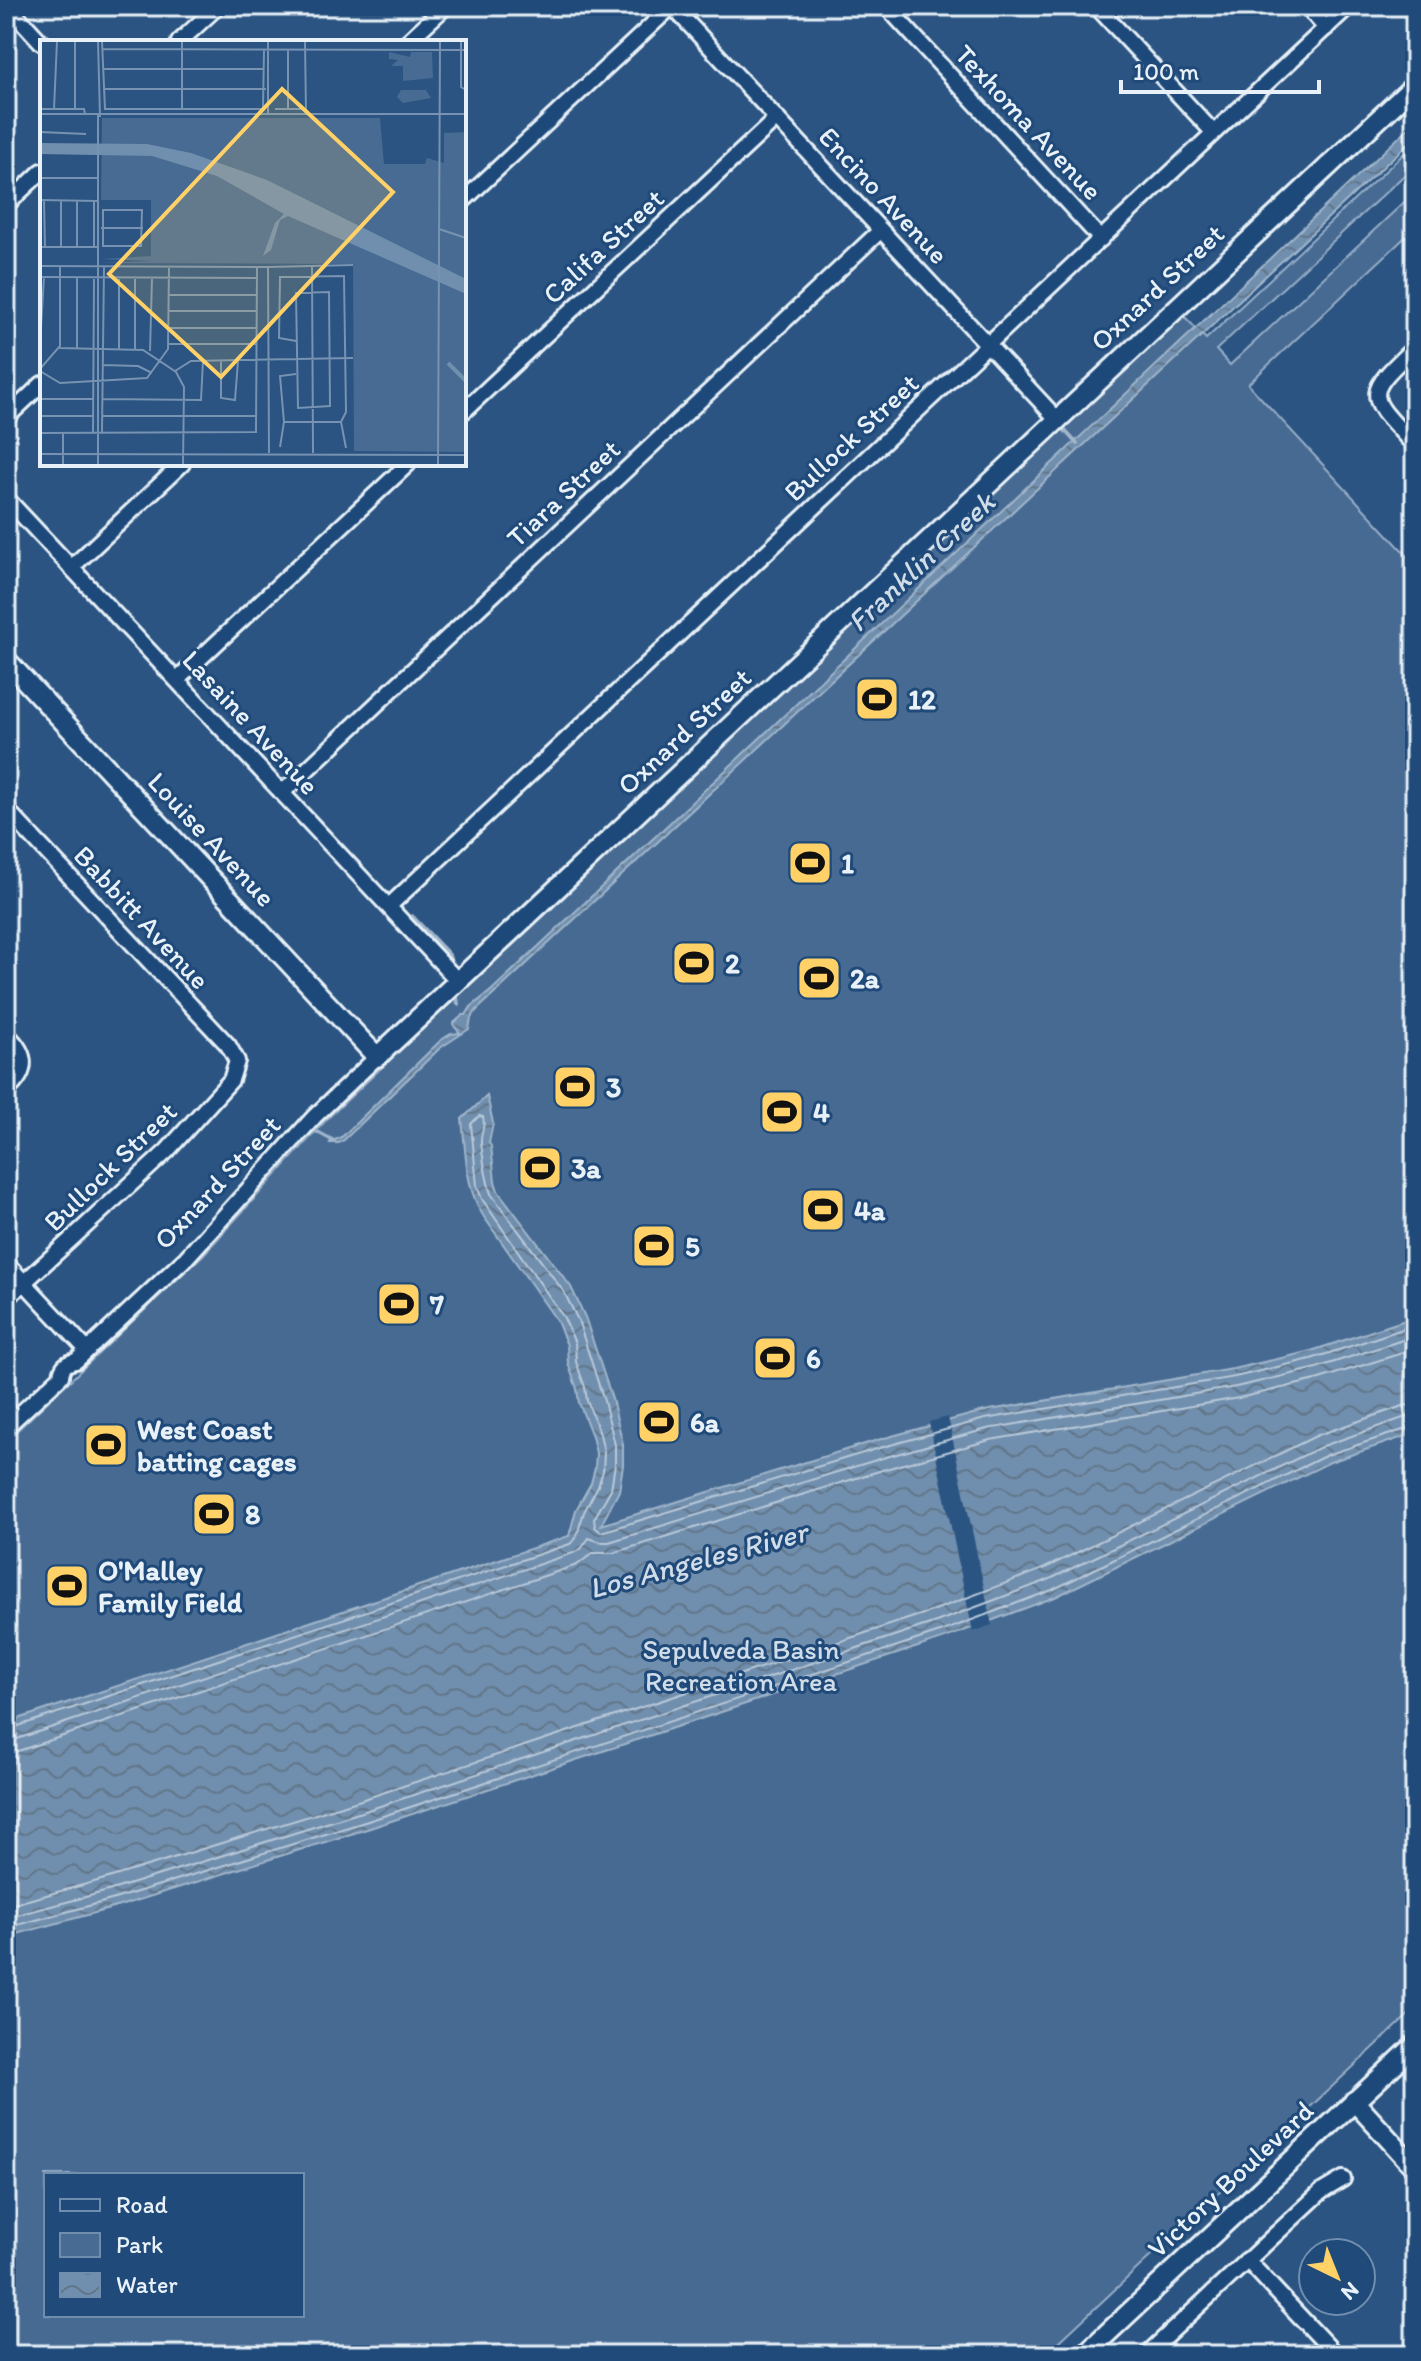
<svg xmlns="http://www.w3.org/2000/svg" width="1421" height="2361" viewBox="0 0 1421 2361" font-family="Itim,sans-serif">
<defs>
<pattern id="water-waves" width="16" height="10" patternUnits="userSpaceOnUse" patternTransform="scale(2)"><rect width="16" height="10" fill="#708ead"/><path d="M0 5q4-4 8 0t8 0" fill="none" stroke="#61768a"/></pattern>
</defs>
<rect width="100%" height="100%" fill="#2b5482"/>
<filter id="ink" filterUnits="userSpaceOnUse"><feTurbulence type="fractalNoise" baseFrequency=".0125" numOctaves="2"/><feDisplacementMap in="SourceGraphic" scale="16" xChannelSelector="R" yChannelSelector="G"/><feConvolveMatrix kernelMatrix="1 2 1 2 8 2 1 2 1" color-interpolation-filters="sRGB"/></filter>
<g filter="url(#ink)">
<path fill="#476b93" stroke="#98aec6" stroke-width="2" fill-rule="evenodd" d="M1415 143V165L1216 350 1230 365 1415 192V228L1248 384 1415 564V2009L1045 2355H6V1441L203 1255 329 1117 1183 315 1206 339ZM46 2175H302V2315H46Z"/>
<g fill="url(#water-waves)" stroke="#a0b6cb" stroke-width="2">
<path d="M1415 122V137L477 1010 471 1018 469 1029 440 1048 344 1140 339 1143H329L343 1136 441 1040 451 1034 460 1033 454 1026V1023L463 1015H466L471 1007 492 990Z"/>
<path d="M487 1096 493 1123 489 1143 491 1146 495 1181 498 1191 571 1287 585 1317 612 1399 623 1444V1465L619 1491 601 1525 881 1439 984 1411 1233 1369 1308 1352 1415 1317V1433L1330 1462 1055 1597 942 1639 370 1828 113 1908 6 1937V1723L569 1536 576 1510 591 1483 595 1468 596 1453 592 1436 579 1403 577 1389 568 1363 567 1345 557 1321 484 1217C465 1188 466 1153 462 1119Z"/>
</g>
<path fill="#2b5482" d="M948 1417 992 1625 973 1632 929 1422Z"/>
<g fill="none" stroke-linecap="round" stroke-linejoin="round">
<g stroke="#b8c9da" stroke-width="2">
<path d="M6 1730 570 1544 576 1538 584 1512 598 1486 603 1471 604 1452 600 1434 587 1401 585 1387 576 1362 575 1343 564 1318 482 1199 477 1186 471 1124 479 1116 483 1117C486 1127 480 1133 481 1143 483 1158 486 1179 491 1194L564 1292 578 1320 604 1401 615 1445V1464L611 1489 594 1519 595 1527 601 1532 883 1447 985 1419 1235 1377 1311 1359 1415 1325"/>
<path d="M6 1741 14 1740 573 1553 581 1549 589 1538 601 1542H609L886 1457 987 1429 1236 1387 1313 1369 1415 1336"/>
<path d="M6 1753 18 1751 577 1565 593 1553H613L889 1468 990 1440 1239 1398 1316 1380 1415 1349"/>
<path d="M6 1906 105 1879 361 1800 932 1611 1043 1569 1318 1435 1403 1406 1415 1404"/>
<path d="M6 1918 108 1891 365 1811 936 1622 1048 1580 1323 1446 1406 1417 1415 1416"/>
<path d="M6 1928 111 1900 368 1821 940 1632 1052 1590 1327 1455 1415 1426"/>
</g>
<g stroke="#a0b6cb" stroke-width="4">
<path d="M1059 424 1077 444"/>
<path d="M412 916 449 955 452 967"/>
<path d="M456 991 458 1004"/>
<path d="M310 1128 334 1141"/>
</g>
<g stroke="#e8f1f8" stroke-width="20">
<g id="minor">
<path d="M8 6 42 43"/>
<path d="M672 6 1057 419"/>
<path d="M886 6 1101 239"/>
<path d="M1096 6 1213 132"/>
<path d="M1306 6 1326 28"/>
<path d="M179 42 218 6"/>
<path d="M407 42 446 6"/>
<path d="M464 200 672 6"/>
<path d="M6 205 42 171"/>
<path d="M1415 347C1361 397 1368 395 1415 446"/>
<path d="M464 411 777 118"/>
<path d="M6 418 42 384"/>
<path d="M6 498 458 981"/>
<path d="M71 568 182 464"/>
<path d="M177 680 408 464"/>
<path d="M282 793 880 231"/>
<path d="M6 809 228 1045 237 1061 231 1080 167 1151 6 1299"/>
<path d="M389 906 1349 6"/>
<path d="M6 1034C28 1054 29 1072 6 1091"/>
<path d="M6 1263 87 1350"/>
<path d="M6 1427 61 1376C62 1366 66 1363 76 1361L186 1258 315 1116 377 1057"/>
<path d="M1247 2260 1336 2355"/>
<path d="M1146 2355 1321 2192 1343 2179"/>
</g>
</g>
<g stroke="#e8f1f8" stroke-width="24">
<g id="major">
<path d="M6 660 377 1057 1415 85"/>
<path d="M1354 2101 1415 2168"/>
<path d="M1084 2355 1415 2045"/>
</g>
</g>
<use href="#minor" stroke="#1f4a7a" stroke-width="14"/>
<use href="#major" stroke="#1f4a7a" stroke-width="18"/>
</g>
</g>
<defs>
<g id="stadium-square" transform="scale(2.3)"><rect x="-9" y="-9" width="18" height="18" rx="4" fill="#ffd166" stroke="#1f4a7a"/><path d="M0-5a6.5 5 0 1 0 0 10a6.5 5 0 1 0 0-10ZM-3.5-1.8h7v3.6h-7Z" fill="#111"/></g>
</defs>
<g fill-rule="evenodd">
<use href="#stadium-square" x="877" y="699"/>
<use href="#stadium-square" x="810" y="863"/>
<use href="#stadium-square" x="694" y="963"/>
<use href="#stadium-square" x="819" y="978"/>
<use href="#stadium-square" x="575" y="1087"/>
<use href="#stadium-square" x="782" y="1112"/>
<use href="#stadium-square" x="540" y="1168"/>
<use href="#stadium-square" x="823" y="1210"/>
<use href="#stadium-square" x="654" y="1246"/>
<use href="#stadium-square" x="399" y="1304"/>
<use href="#stadium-square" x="775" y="1358"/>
<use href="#stadium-square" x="659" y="1422"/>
<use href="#stadium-square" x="106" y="1445"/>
<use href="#stadium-square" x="214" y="1514"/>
<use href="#stadium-square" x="67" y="1586"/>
</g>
<g text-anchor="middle" stroke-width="6" stroke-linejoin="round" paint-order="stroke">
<g font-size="28" fill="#e8f1f8" stroke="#1f4a7a">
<text transform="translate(1029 122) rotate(47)" y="10">Texhoma Avenue</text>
<text transform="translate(884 195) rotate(47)" y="10">Encino Avenue</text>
<text transform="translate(603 246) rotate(-43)" y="10">Califa Street</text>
<text transform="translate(1157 287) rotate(-43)" y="10">Oxnard Street</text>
<text transform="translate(851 437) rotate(-43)" y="10">Bullock Street</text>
<text transform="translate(563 493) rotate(-43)" y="10">Tiara Street</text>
<text transform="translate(251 722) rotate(47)" y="10">Lasaine Avenue</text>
<text transform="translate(684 731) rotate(-43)" y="10">Oxnard Street</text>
<text transform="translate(212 839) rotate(47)" y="10">Louise Avenue</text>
<text transform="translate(142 917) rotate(47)" y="10">Babbitt Avenue</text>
<text transform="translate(110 1166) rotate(-44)" y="10">Bullock Street</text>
<text transform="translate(217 1182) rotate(-47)" y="10">Oxnard Street</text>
<text transform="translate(1230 2179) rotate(-43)" y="10">Victory Boulevard</text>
</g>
<g font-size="28" font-weight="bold" fill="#e8f1f8" stroke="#1f4a7a" text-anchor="start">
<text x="908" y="709">12</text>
<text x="841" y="873">1</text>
<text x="725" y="973">2</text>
<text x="850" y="988">2a</text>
<text x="606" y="1097">3</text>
<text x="813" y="1122">4</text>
<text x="571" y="1178">3a</text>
<text x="854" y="1220">4a</text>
<text x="685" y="1256">5</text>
<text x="430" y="1314">7</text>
<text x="806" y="1368">6</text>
<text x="690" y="1432">6a</text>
<text x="137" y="1439">West Coast<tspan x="137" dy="32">batting cages</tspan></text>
<text x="245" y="1524">8</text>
<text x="98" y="1580">O'Malley<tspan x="98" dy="32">Family Field</tspan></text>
</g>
<g font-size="28" fill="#d0dde9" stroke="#1f4a7a">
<text x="741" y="1659">Sepulveda Basin<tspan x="741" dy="32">Recreation Area</tspan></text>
</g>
<g font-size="30" font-style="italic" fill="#d0dde9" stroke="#1f4a7a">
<text transform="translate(921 562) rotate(-43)" y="10">Franklin Creek</text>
<text transform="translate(698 1560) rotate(-15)" y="10">Los Angeles River</text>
</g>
</g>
<g transform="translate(40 40)">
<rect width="426" height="426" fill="#2b5482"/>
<path d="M349 12 370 17 371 12H392L393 38 363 41V26H351L358 20 349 19ZM361 50H386L391 58 363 63 357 57ZM62 78H340L344 124H385L387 118 404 123V93L426 92V412L314 411 313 224 61 223 111 221 61 219 111 216V160H61Z" fill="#476b93"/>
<path d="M0 103 107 104 151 113 227 140 426 239V254L248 176 240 180 231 210 223 216 235 183 244 174 177 136 112 116 0 114Z" fill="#708ead"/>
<path fill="none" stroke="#708ead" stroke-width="4" d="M408 323 426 341"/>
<path fill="none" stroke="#7793b1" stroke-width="2" d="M35 1V69M58 1 60 77M62 1 65 69H223L224 9M265 1 266 74M421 1V47L426 50M62 9 426 10M63 29H224M63 49H226M0 69H44L45 74M14 69 17 1M235 69H266M248 69V9M142 70V1M0 74H426M228 74V1M0 92 46 94M0 138H57M0 160 58 161M21 160V207M4 161 5 207M37 161V207M63 170H102L101 206H63ZM61 188H103M399 189 426 198M0 207H58M54 207V161M272 225 273 413M0 226 228 227 229 413M228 227 313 225M0 237 216 238M289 252 290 366 258 368 256 253ZM129 255H217M128 271H217M129 288H217M256 301 239 298 240 237 304 236 306 372 301 382 306 408M0 304 4 237M129 304H217M19 308 103 310 136 332 144 347 143 425M37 309V237M79 309V239M95 309V239M110 311 112 238M181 321V358L195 360 198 321M62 325 98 326 112 333M0 329 20 306V227M0 331 20 343 107 338 128 309 129 227M135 331 151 321 313 318M0 359H53M63 359 161 360 163 321M0 376H53M63 376H217M244 382H301M53 392 54 239M62 392 64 227M0 393 216 392 217 227M240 407 244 382 240 336 256 334M0 414 426 415M23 425V393M58 425V74M398 425 400 1"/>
<path fill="#ffd166" fill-opacity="0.15" stroke="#ffd166" stroke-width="4" d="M242 49 353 152 181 337 69 234Z"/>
<rect width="426" height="426" fill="none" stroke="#e8f1f8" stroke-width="4"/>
</g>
<rect width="1421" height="2361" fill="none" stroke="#1f4a7a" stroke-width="32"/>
<rect x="16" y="16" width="1389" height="2329" fill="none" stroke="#e8f1f8" stroke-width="3" filter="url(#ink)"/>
<rect x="44" y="2173" width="260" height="144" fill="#1f4a7a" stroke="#6f8dac" stroke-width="2"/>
<rect x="60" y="2199" width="40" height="12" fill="#1f4a7a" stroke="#6f8dac" stroke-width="2"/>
<text x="116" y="2213" font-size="24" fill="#e8f1f8">Road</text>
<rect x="60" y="2233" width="40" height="24" fill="#476b93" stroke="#6f8dac" stroke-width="2"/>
<text x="116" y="2253" font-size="24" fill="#e8f1f8">Park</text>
<rect x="60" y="2273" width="40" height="24" fill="url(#water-waves)" stroke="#6f8dac" stroke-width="2"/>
<text x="116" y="2293" font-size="24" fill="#e8f1f8">Water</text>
<g transform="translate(1337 2277) rotate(137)"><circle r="38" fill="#1f4a7a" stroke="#6f8dac" stroke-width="2"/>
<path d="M0-6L14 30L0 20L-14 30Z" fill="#ffd166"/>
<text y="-12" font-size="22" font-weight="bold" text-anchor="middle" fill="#e8f1f8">N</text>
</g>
<path d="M1121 80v12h198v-12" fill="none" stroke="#e8f1f8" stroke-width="4"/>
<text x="1133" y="80" font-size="24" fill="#e8f1f8" stroke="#1f4a7a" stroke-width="6" paint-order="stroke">100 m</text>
</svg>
